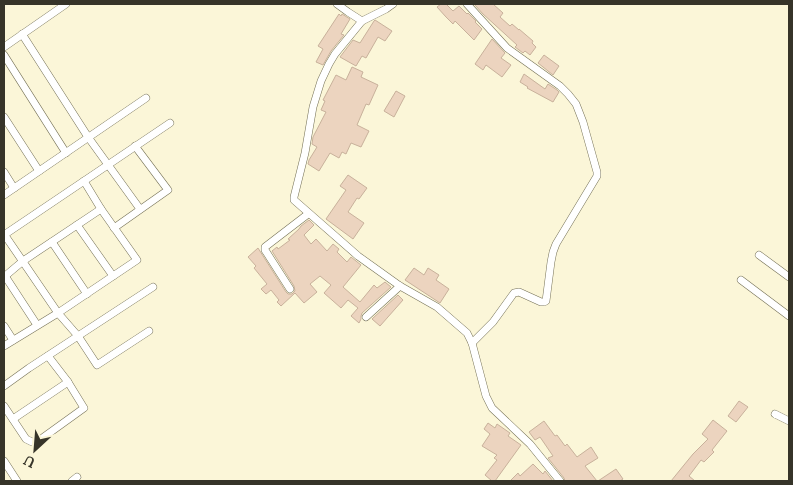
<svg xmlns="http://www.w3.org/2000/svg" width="793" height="485" viewBox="0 0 793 485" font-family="Lora,serif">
<rect width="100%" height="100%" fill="#fbf6d8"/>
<g fill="#ecd4bf" stroke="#c8b19b">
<path d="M441 4H446L453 11 459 6 467 14 468 13 476 21 475 22 482 29 474 40 455 21 453 24 446 17 437 7Z"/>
<path d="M476 4H493L503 13 500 17 510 26 512 24 519 30V29L533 41 532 43 536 47 530 55 525 51 523 53 515 47 517 45 483 14 475 5Z"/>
<path d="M339 14 341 16 342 14 350 19 341 34 344 35 331 51 323 65 316 62 323 49 318 46Z"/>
<path d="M375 20 392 31 385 41 378 37 366 58 362 56 356 66 340 57 353 40 360 43 374 21Z"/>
<path d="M492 39 505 53 501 58 511 65 502 77 486 65 483 70 475 64Z"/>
<path d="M544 55 559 66 553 75 538 63Z"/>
<path d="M352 67 363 72 361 77 378 85 369 105 366 104 357 125 369 131 361 147 351 143 346 154 342 152 339 158 330 153 319 171 308 164 309 160 317 147 312 144 313 137 326 112 321 110 325 101 323 100 336 75 346 80Z"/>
<path d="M524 74 545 89 548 84 557 90 559 92 553 102 527 88 528 87 520 82Z"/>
<path d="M396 91 405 96 394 117 384 111Z"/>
<path d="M348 175 367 188 359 199 357 198 348 212 364 223 353 239 326 219 346 190 340 186Z"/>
<path d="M309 220 314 225 304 235 311 244 316 239 327 251 333 244 339 249 337 252 347 262 351 257 361 265 343 287 360 302 374 285 377 288 385 282 391 287 362 313 361 316V319L359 323 351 316 358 308 348 300 341 308 324 293 331 285 320 276 310 284 317 292 304 303 295 293 281 306 277 302 279 300 271 290 266 294 261 289 267 284 254 268 256 266 248 257 258 248 286 292 288 294H292L295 291 294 286 272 251 277 247 278 249 290 240 288 239 299 229 301 226Z"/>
<path d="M414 268 424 275 428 268 439 275 436 280 449 289 440 303 405 280Z"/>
<path d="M398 295 403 300 380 326 372 319Z"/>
<path d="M739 401 748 407 736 422 728 416Z"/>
<path d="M713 420 727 431 712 450 714 452 704 462 701 460 689 476 695 481H671L693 454 708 439 702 434Z"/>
<path d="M544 421 555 436 557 435 565 446 567 444 577 457 591 447 598 458 585 466 597 481H565L564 478 548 458 553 456 540 437 535 440 529 432Z"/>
<path d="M488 423 495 428 497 424 510 433 508 436 521 445 495 481H492L485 475 497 460 494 458 497 455 482 446 490 434 484 429Z"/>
<path d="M533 464 543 474 545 471 553 481H510L518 473 520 476Z"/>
<path d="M616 469 623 479 620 481H598Z"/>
</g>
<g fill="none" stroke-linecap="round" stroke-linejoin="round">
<g stroke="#757156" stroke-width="8">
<g id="street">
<path d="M337 4 348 12 362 21"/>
<path d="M393 4 386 9 362 21 335 54 329 64 321 81 313 107 305 153 294 197V200L358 256 400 286 437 307 467 333 472 343 486 396 492 408 530 444 560 481"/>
<path d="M467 4 507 48 560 86 568 94 576 104 583 122 597 172V176L556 244 553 252 551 262 546 301 544 302H541L519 292 514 293 493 322 472 343"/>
<path d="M22 34 88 137 140 209"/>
<path d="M4 47 66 4"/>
<path d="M4 55 66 153"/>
<path d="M4 117 39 171"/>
<path d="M4 172 14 188"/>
<path d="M4 195 146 98"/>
<path d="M77 225 113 276"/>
<path d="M114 228 168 190 135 146"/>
<path d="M4 234 58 313 78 336 97 365 149 331"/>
<path d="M4 235 170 123"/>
<path d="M52 242 87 294"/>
<path d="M759 255 789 277"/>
<path d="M5 276 37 325"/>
<path d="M4 277 23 261 101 209"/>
<path d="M741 280 789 316"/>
<path d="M290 289 265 250V247L308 214"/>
<path d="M366 317 400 286"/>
<path d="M4 326 13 340"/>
<path d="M4 346 58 313 137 260 101 209 84 181"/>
<path d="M4 386 29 368 153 287"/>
<path d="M4 406 26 439 32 442 41 439 84 408 68 382 48 356"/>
<path d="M775 414 789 421"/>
<path d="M13 419 68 382"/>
<path d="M4 461 17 481"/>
<path d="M72 481 77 477"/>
</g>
</g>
<use href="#street" stroke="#fff" stroke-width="7"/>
</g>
<rect width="793" height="485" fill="none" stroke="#363429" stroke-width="10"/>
<g transform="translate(35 450) rotate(206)" stroke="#fbf6d8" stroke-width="4" paint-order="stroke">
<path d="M0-4L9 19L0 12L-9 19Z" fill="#363429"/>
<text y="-8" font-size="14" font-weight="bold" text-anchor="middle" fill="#363429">U</text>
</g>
</svg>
